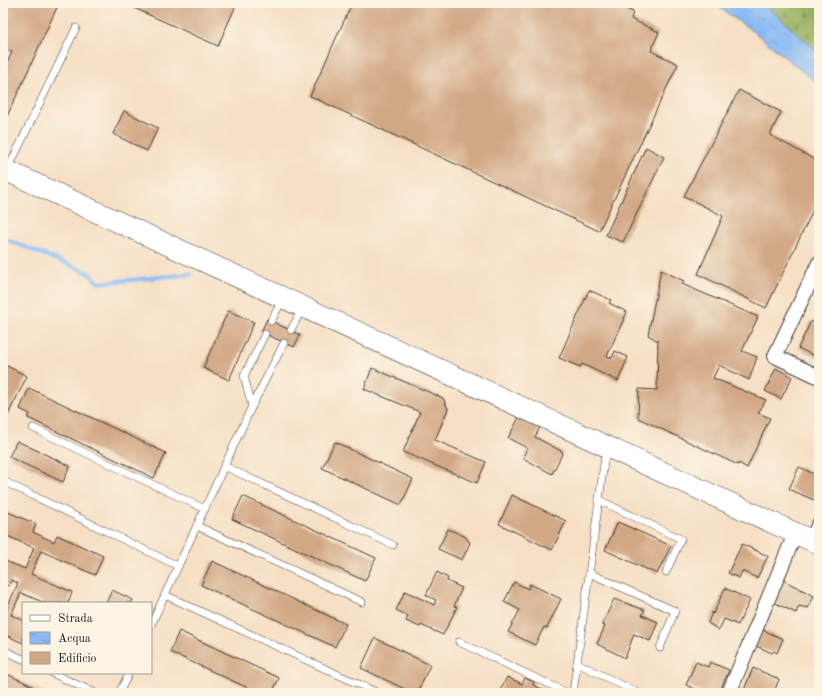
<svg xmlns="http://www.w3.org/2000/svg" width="822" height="696" viewBox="0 0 822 696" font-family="'Old Standard TT',serif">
<defs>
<pattern id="forest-firs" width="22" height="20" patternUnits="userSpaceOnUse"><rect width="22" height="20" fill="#9bb264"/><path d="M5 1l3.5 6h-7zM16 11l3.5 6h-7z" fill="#859856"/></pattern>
<pattern id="water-ripples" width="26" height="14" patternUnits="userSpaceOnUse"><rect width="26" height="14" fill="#88baf5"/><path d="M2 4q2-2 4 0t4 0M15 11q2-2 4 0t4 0" fill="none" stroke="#759fd1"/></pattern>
</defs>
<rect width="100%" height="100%" fill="#fcf5e5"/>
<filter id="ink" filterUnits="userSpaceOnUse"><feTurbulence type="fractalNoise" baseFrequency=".025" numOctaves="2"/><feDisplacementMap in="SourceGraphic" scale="8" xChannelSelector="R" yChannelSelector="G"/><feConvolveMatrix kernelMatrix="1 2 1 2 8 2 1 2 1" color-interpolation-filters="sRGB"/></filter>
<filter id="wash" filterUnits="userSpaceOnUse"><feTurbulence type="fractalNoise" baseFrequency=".012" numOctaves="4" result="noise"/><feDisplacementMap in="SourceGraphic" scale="16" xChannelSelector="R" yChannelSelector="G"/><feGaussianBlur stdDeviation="0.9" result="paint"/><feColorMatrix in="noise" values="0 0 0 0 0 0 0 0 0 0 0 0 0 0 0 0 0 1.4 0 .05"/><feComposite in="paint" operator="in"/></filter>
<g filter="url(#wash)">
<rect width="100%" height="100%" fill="#f6dfc4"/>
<path fill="url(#forest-firs)" stroke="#5c6740" d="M763 3H819V53L767 6Z"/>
<path fill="url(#water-ripples)" stroke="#526b88" d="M713 3H763L767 6 819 53V85L758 35Z"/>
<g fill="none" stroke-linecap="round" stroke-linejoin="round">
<path stroke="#88baf5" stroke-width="4.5" d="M3 238 87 272 99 283 191 274"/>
</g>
<g id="blocks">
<g fill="#d2a784">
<path d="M3 3H59L3 125V72L12 52 3 48Z"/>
<path d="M123 3H237L218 46Z"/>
<path d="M352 3H614L633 12 631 19 659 32 651 51 678 64 599 231 310 96Z"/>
<path d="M739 90 781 112 770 135 819 162V198L766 308 698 274 723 216 684 196Z"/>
<path d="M124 111 158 128 147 151 113 134Z"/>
<path d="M646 147 664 157 623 242 606 235Z"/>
<path d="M661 270 684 281 682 284 758 317 742 351 757 357 749 380 719 365 713 378 766 400 758 413 770 418 747 468 739 463 738 465 638 418 639 389 657 390 658 341 648 335Z"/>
<path d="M589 290 611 300 609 303 627 312 607 356 612 358 615 351 628 357 618 381 582 364 580 367 559 358Z"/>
<path d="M228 311 254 322 229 380 203 368Z"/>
<path d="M267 319 300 335 294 347 261 332Z"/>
<path d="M811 321 819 325V358L798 348Z"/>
<path d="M3 364 27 376 3 425Z"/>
<path d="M372 368 443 398 448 409 435 440 486 462 477 483 403 452 420 412 364 389Z"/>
<path d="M776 368 792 377 781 399 765 391Z"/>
<path d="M29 388 166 453 154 478 28 418 30 414 20 409Z"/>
<path d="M521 414 541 425 535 437 563 452 552 474 523 458 527 448 508 438Z"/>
<path d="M17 441 70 466 63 482 9 457Z"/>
<path d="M335 442 413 479 401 505 322 468Z"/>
<path d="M799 467 819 476V494L816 501 789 489Z"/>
<path d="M512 495 566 521 552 550 499 524Z"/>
<path d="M243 496 376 558 365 581 232 519Z"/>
<path d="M3 510 36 524 33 532 54 542 57 535 103 556 95 575 41 551 31 574 72 592 68 603H45L21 593 11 615 23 620V643L3 634V610L6 611 18 583 11 580 9 586 3 584V560L25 569 34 548 3 534Z"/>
<path d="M618 522 671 546 657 574 605 550Z"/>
<path d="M448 529 466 537 470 543 462 560 438 549Z"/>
<path d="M742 544 768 556 757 578 742 571 739 578 728 573Z"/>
<path d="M212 561 346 624 335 647 201 585Z"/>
<path d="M437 572 448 578 447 581 462 588 454 606 457 607 443 635 421 625 420 627 406 621 408 616 396 610 405 591 434 605 436 600 426 595Z"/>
<path d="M783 580 814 596 808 608 799 606 796 613 773 602Z"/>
<path d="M514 582 528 589 530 584 561 599 547 628 544 627 535 645 508 632 520 610 504 602Z"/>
<path d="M725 588 750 600 738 625 724 619 719 630 708 623 712 612 713 614Z"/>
<path d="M112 590 133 600 131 603H106Z"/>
<path d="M614 599 645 610 642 615 658 622 650 641 634 634 625 658 597 644 605 626 602 625Z"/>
<path d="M761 629 783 639 777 653 774 651 772 653 754 645Z"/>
<path d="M179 631 279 678 272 693H259L170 652Z"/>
<path d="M375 638 430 665 417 693H413L361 668Z"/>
<path d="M696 662 708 667 710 662 729 670 719 693H704L686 685Z"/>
<path d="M753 668 779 679 774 692H743Z"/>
<path d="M3 672 47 693H3Z"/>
<path d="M507 677 522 684 525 678 534 682 533 685 550 693H499Z"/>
</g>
</g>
</g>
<g filter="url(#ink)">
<use href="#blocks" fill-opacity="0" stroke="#3d3935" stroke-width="1"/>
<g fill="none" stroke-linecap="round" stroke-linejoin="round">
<g stroke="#3d3935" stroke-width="8">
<g id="lane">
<path d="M8 169 76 28"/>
<path d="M271 321 283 299"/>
<path d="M291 330 302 309"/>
<path d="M252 406 244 376 265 334"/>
<path d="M33 428 205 509"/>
<path d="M224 466 393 545"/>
<path d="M3 481 178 566"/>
<path d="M599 500 681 539 666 572"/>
<path d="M197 526 362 602"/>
<path d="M589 573 675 611 660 648"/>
<path d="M165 595 378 693"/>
<path d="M151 625 252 406 284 343"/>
<path d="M459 642 568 693"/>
<path d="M3 650 23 659"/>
<path d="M577 663 638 693"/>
<path d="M52 673 95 693"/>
<path d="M119 693 129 673"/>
<path d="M573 693 606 448"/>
</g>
</g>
<g stroke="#3d3935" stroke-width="16">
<g id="street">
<path d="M819 263 775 356 819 377"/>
<path d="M811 541 819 524"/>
<path d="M729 693 795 534"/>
</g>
</g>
<g stroke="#3d3935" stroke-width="22">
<path id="primary" d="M3 169 819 544"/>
</g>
<use href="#lane" stroke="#fff" stroke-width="7"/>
<use href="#street" stroke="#fff" stroke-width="14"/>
<use href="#primary" stroke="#fff" stroke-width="21"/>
</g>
</g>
<rect width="822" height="696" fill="none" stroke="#fcf5e5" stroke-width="16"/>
<rect x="22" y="602" width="130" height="72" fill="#fcf5e5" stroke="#a29e95"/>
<rect x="30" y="615" width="20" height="6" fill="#ffffff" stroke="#a29e95"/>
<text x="58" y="622" font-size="12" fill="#1c1c1c">Strada</text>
<rect x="30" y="632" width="20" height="12" fill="url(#water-ripples)" stroke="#a29e95"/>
<text x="58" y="642" font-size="12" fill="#1c1c1c">Acqua</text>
<rect x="30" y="652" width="20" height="12" fill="#d2a784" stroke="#a29e95"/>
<text x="58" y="662" font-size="12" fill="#1c1c1c">Edificio</text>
</svg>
